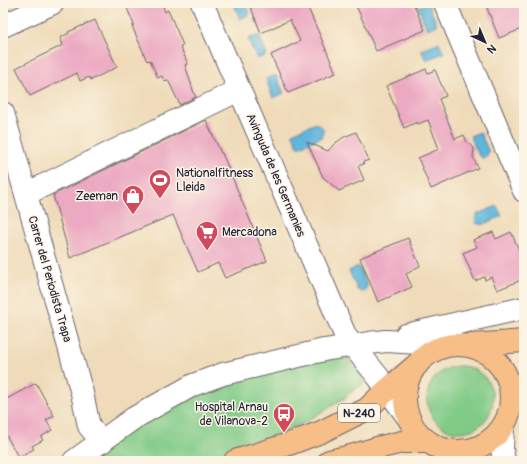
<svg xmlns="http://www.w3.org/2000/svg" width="527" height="464" viewBox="0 0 527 464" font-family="Pangolin,sans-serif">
<rect width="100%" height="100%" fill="#fcf5e5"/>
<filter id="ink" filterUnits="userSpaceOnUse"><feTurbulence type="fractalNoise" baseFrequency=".025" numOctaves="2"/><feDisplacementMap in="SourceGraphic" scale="8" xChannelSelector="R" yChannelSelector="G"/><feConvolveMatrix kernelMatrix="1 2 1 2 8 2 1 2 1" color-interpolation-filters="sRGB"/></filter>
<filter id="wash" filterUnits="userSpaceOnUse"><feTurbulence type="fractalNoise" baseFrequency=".012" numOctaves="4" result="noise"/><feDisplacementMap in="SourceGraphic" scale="16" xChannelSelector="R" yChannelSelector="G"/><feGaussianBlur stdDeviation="0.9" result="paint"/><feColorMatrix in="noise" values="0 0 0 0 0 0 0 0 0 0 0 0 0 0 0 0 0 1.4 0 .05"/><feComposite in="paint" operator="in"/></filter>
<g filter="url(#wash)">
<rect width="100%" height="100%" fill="#efdbb9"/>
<g fill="#81cb87" stroke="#527661">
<path d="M341 352 365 377 364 383 346 396V397L304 423 283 432 249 446 199 461H85L194 388Z"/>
<circle cx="460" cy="399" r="33"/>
</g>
<g fill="#5eb5db" stroke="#406c8b">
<path d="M233 3H245L250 14 240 19Z"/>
<path d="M428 3 437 25 427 29 418 7Z"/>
<path d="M259 35 267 55 257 59 248 39Z"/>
<path d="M439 42 444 53 426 60 421 50Z"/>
<path d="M276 75 284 93 273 98 266 79Z"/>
<path d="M316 123 317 125H320L323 128V133L321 135 322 137 298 147 292 133Z"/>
<path d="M480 132 489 152H488L487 157 483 158 480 156H479L470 136Z"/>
<path d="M497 206 502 216 482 225 481 223 480 224 476 223 475 218 477 216V214Z"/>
<path d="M358 266 368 286 366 287V289L364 292H361L359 290 358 291 349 271Z"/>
</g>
<g id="blocks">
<g fill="#eca9c2">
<path d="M137 3H162L165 12 168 10 183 45 180 46 188 64 185 65 194 93 196 97 180 105 168 80 164 81 162 76 158 78 150 60 147 61 132 26 134 25 127 8Z"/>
<path d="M249 3H306L336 73 288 93 271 55 300 41 290 20 261 33Z"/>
<path d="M355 3H413L425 30 376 51Z"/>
<path d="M485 3H524V28L499 38Z"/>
<path d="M95 20 117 67 91 80 89 77 80 81 77 73 30 96 16 68 63 45 60 38 69 33 68 32Z"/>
<path d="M426 69 428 73 435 70 446 96 439 99 455 139 464 135 467 142 474 148 473 157 478 168 431 189 418 158 439 149 428 120 418 124 417 122 404 128 386 86Z"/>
<path d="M206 120 221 153H222L267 261 225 278 218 263 198 272 173 215 70 258 53 195Z"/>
<path d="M356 132 369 160 363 162 364 164 358 166 364 180 339 191 323 177 307 142 328 151 334 144 344 137Z"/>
<path d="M493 232 496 239 511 232 524 261V279L497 290 491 277 485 280 484 277 475 281 463 253 477 247 473 240Z"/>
<path d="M408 238 420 266 412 270V271L406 274 412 287 378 302 360 258Z"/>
<path d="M36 383 54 416 46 420 52 430 41 437 43 440 32 446 34 449 18 457 3 429V401Z"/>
</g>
</g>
</g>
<g filter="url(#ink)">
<use href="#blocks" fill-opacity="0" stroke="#6a6367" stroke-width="1"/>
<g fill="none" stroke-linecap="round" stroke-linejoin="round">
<g stroke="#6a6367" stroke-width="24">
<g id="minor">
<path d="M202 3 346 337 379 378 410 420"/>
<path d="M445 3 524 191"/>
<path d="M3 26 53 3"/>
<path d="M3 113 82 393 89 426 102 442"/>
<path d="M26 194 239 90"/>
<path d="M406 335 524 308"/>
<path d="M503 427 502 449 504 461"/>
<path d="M448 450 453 461"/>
<path d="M74 461 134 418 193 385 223 374 324 350 369 343 386 341 452 345"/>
</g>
</g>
<g stroke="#6a6367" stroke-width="24">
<g id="major">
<circle cx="458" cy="398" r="53"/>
<path d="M471 345 524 341"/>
<path d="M235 461 292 443 321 432 367 409 387 390 414 367"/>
<path d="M329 461 351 456 377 448 402 442H429"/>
</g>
</g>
<use href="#minor" stroke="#fff" stroke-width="22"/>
<use href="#major" stroke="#f7be87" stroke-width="22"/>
</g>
</g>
<defs>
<g id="stadium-pin" transform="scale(1.15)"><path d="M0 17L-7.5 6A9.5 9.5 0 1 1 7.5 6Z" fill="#d1495b" stroke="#fcf5e5"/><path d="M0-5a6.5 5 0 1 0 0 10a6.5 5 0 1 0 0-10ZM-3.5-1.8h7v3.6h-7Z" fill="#fff"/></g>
<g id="shop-pin" transform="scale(1.15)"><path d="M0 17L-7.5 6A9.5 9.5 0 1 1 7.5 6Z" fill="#d1495b" stroke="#fcf5e5"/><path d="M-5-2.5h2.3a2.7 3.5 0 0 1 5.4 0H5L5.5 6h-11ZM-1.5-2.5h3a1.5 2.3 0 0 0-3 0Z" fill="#fff"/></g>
<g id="supermarket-pin" transform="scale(1.15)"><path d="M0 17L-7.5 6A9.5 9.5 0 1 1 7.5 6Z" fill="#d1495b" stroke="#fcf5e5"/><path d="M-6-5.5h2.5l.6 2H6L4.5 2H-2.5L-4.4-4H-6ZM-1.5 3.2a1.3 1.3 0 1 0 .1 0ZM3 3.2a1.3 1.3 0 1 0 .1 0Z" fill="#fff"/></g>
<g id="bus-pin" transform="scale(1.15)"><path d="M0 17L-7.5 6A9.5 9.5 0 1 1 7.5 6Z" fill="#d1495b" stroke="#fcf5e5"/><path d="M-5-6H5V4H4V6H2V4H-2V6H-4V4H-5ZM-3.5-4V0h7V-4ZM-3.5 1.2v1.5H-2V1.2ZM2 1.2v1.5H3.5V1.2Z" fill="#fff"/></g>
</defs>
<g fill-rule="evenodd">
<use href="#stadium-pin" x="160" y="180"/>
<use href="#shop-pin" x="133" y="196"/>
<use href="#supermarket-pin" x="207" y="232"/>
<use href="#bus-pin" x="284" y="414"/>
</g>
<g text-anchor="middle" stroke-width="3" stroke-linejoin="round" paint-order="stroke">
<rect fill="#fcf5e5" stroke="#63616e" stroke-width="1" x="338" y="404" width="42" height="18" rx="3"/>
<g font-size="11" font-weight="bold" fill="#22223b">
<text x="359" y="417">N-240</text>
</g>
<g font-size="12" fill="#22223b" stroke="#fcf5e5" text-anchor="start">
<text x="176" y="177">Nationalfitness<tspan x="176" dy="14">Lleida</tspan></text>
<text x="118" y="200" text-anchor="end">Zeeman</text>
<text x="222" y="236">Mercadona</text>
<text x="268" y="411" text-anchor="end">Hospital Arnau<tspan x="268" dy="14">de Vilanova-2</tspan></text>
</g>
<g font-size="12" fill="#22223b" stroke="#fcf5e5">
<text transform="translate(276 175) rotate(67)" y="4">Avinguda de les Germanies</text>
<text transform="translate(50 279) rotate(74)" y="4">Carrer del Periodista Trapa</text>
</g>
</g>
<rect width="527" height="464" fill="none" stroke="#fcf5e5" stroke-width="16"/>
<g transform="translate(485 42) rotate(136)" stroke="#fcf5e5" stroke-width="3" paint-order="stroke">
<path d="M0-3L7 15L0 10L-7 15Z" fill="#22223b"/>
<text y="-6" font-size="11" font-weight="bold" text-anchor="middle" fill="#22223b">N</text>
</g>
</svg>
